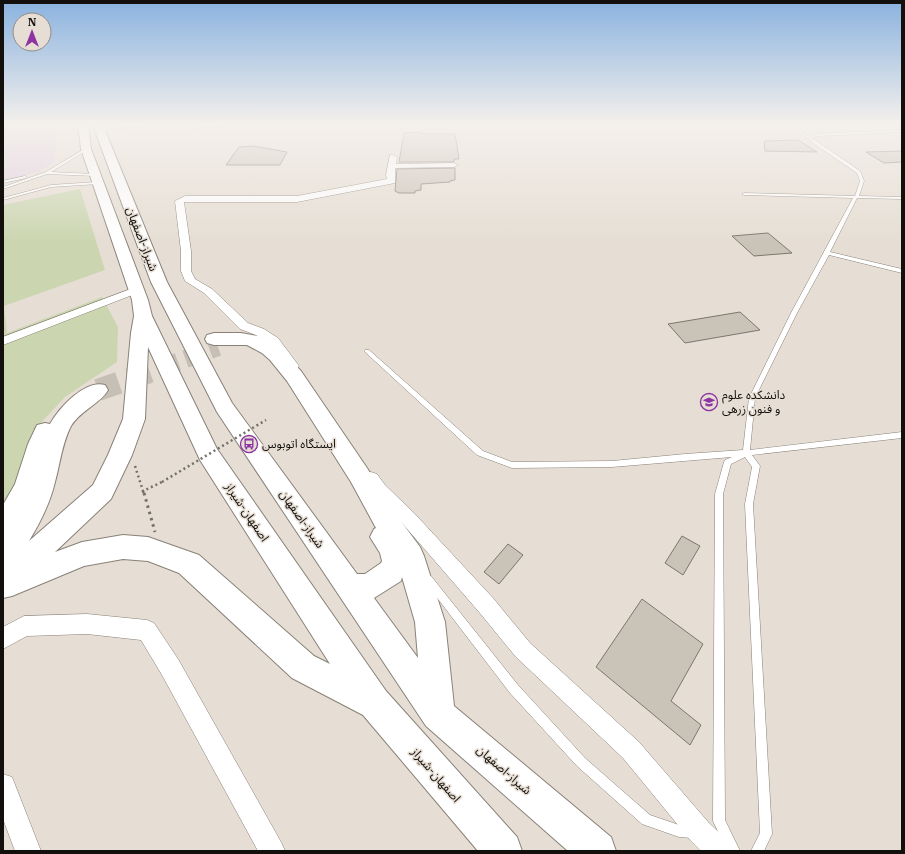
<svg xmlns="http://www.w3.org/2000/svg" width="905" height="854" viewBox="0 0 905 854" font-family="'IBM Plex Serif','Noto Sans Arabic',serif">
<rect width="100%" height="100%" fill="#e6ded4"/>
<path fill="#e1cfe0" d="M3 123H56L55 161 38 172 3 180Z"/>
<path fill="#cbd6b0" d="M80 189 105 270 4 306 7 333 102 297 118 327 117 362 65 397 37 427 9 501 3 510V205Z"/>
<g fill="#cac3b8" stroke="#7d766d">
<path d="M422 132V134H455L459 159H454V162H399L404 133Z"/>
<path d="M798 140 817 152 765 151 764 141Z"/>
<path d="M253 146 287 152 280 165H226L239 147Z"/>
<path d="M902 151V162L884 163 866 152Z"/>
<path d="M455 168V180L450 181V182L421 184V190L415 191V193H399L395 191 397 169Z"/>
<path d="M768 233 792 253 754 256 732 236Z"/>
<path d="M740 312 760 330 685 343 668 324Z"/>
<path d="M682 536 700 546 683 575 665 563Z"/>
<path d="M508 544 523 555 499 584 484 572Z"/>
<path d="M642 599 703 644 671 701 701 725 690 745 596 667Z"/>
</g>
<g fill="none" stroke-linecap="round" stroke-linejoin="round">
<path stroke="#c6bfb6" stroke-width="18" stroke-dasharray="18 8" stroke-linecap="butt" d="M161 368 218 347"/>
<path stroke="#c6bfb6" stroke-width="22" stroke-dasharray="22 11" stroke-linecap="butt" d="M98 390 164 367"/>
<g stroke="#888177" stroke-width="1">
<g id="service">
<path d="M783 123H787L810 137 816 134 902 130V132L817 136 812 138 860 171 864 181 859 196 902 197V199L857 198 830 252 902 269V273L829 255 797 313 755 398 750 450 902 432V438L752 455 760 466 753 504 772 834 764 851H751L760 833 745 504 752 467 745 457 731 464 723 494 725 820 740 851H727L713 821 715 494 724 462 725 460 732 457 612 467 512 468 477 455 364 351 365 350H369L483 451 512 462 612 461 685 454 743 450 749 398 791 313 853 198 744 195 742 194 744 193 855 196 860 181 857 173 813 143 809 139Z"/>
<path d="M86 148 87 150 51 172 95 174H96V176L47 174 3 189V187L46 172Z"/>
<path d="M25 176 27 177 26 178 3 183V181Z"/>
<path d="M97 182H98V184L51 187 3 200V198L51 185Z"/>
<path d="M428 575 431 576 518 685 585 758 650 815 679 825 692 826 696 828 698 832 696 836 692 838 679 837 642 824 577 766 510 693 425 582 424 579 425 576Z"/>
</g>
</g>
<g stroke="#888177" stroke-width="1">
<g id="minor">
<path d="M131 123H155L152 125 99 130 96 128 99 126Z"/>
<path d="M191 123H237L234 125 195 128 193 127Z"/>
<path d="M390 155H393L397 157 396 164 454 163 458 165 454 167 395 168V183L297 202H184L191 251V271L195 279 212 289 248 323 264 329 278 338 299 366 297 369 292 370 287 369 270 344 256 335 240 329 204 293 185 281 181 271V251L175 201 185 196H297L387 179 386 175Z"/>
<path d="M136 287 142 290 140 292 3 345V337Z"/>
<path d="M371 472 377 474 385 485 414 513 493 598 530 643 639 742 709 823 729 842 733 851H701L691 841 623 758 516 657 479 612 402 523 373 495 363 479 365 474Z"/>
<path d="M87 614 147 620 154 623 178 659 281 842 285 851H258L162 675 141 640 87 634 27 636 3 649V627L24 616Z"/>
<path d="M3 774 12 777 41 851H15L3 819Z"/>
</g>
</g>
<g stroke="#888177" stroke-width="2">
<g id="trunk">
<path d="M78 123H88L91 149 148 300 152 316 217 449 386 691 517 837 522 851H478L363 715 292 678 179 573 148 561 123 559 84 566 12 596 3 598V505L15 484 28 444 37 425 45 423 50 424C59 408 85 379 105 385L108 390C100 404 81 410 71 426 62 443 60 464 55 482 50 503 40 523 29 541L93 485 108 455 123 419 131 333 134 316 132 300 81 149ZM148 347 200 460 330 664 314 656 199 555 148 537 123 535 82 542 55 552 111 499 132 455 145 419Z"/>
<path d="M94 123H104V128L167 282 232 403 357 574H365L381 563 382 561 380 553 370 537 374 529 376 528 351 482 287 381 270 360 262 353 247 345H214L207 343 205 339 207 335 214 333H241L258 336 275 344 301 371 367 468 392 509 420 547 424 556 445 622 454 706 611 837 616 851H568L426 726 217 412 151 282 94 128ZM402 577 415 622 418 658 374 598 401 581Z"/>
</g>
</g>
<g stroke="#736e68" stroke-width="2.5" stroke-dasharray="2 3" stroke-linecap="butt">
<path d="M135 466 143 491 162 482"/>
<path d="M143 491 144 494"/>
</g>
<path stroke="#736e68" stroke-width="3" stroke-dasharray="2.5 4" stroke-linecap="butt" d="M144 493 155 532"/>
<use href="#service" fill="#fff" fill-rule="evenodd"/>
<use href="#minor" fill="#fff" fill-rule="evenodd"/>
<use href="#trunk" fill="#fff" fill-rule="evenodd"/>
<path stroke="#736e68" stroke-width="2.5" stroke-dasharray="2 3" stroke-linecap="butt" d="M162 482 266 420"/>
</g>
<linearGradient id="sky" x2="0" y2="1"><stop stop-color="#8ab2df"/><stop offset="0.51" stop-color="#f4f0ec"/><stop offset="1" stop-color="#f4f0ec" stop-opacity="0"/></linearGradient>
<rect width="905" height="243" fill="url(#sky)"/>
<defs>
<g id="university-ring" transform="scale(0.9)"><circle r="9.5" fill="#e6ded4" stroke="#8d34a1" stroke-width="1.5"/><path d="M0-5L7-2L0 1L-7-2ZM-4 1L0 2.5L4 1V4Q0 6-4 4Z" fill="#8d34a1"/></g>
<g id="bus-ring" transform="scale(0.9)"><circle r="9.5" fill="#e6ded4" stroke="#8d34a1" stroke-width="1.5"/><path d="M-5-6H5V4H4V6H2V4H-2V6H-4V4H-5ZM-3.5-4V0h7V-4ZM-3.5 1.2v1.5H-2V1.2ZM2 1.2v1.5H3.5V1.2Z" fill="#8d34a1"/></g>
</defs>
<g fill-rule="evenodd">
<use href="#university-ring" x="709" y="402"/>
<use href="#bus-ring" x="249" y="444"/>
</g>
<g text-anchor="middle" stroke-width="3" stroke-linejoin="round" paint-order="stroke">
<g font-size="12" fill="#120f0c" stroke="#e6ded4">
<text transform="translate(142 239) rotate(69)" y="4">شیراز-اصفهان</text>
<text transform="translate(247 512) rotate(56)" y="4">اصفهان-شیراز</text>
<text transform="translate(302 519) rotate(55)" y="4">شیراز-اصفهان</text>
<text transform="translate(504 770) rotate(41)" y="4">شیراز-اصفهان</text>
<text transform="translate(436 775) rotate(49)" y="4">اصفهان-شیراز</text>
</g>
<g font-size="12" fill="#120f0c" stroke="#e6ded4" text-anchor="start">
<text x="722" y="399">دانشکده علوم<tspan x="722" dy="14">و فنون زرهی</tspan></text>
<text x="262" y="448">ایستگاه اتوبوس</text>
</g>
</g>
<rect width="905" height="854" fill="none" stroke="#120f0c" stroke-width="8"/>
<g transform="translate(32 32)"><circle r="19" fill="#e6ded4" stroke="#918b84"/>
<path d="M0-3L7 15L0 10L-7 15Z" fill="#8d34a1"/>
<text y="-6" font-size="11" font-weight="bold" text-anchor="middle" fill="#120f0c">N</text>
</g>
</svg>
